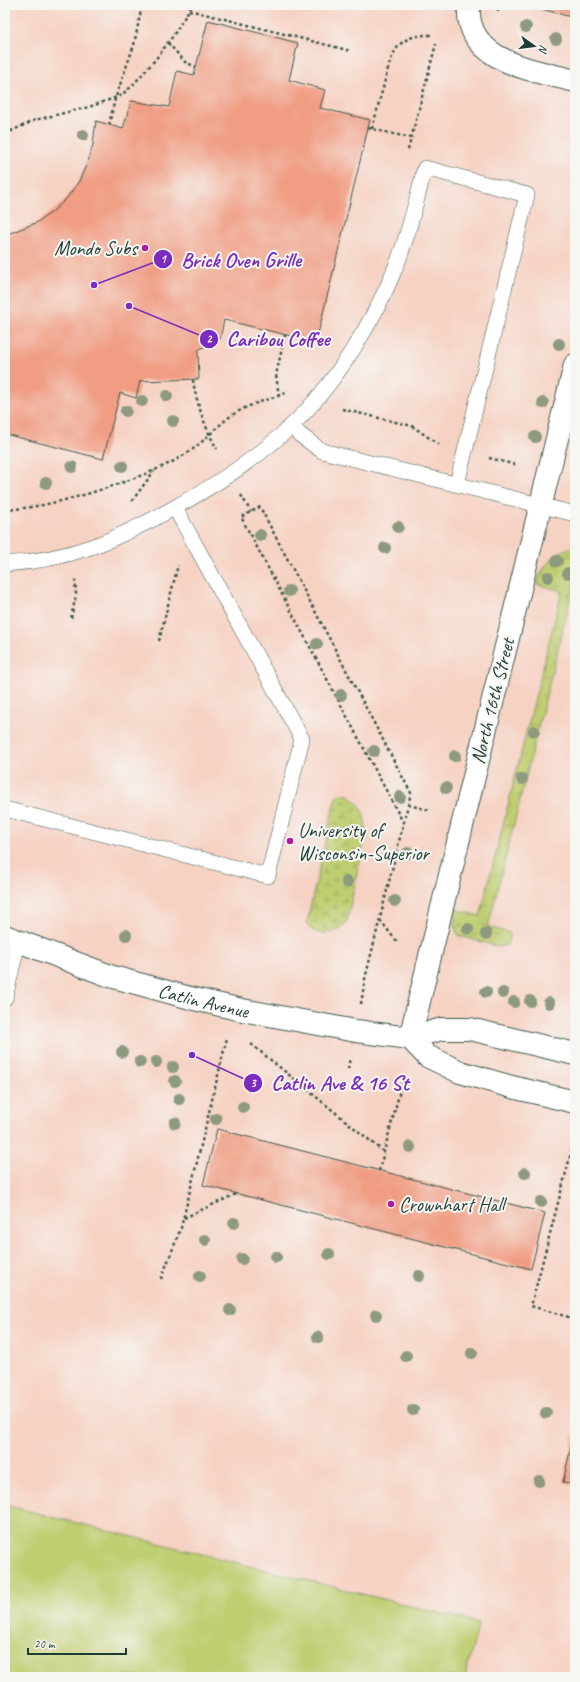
<svg xmlns="http://www.w3.org/2000/svg" width="580" height="1682" viewBox="0 0 580 1682" font-family="Caveat,sans-serif">
<defs>
<pattern id="grass-tufts" width="24" height="20" patternUnits="userSpaceOnUse"><rect width="24" height="20" fill="#bfce71"/><path d="M3 7l-1-3M5 7V3M7 7l1-3M15 17l-1-3M17 17v-4M19 17l1-3" fill="none" stroke="#9ba85e"/></pattern>
<pattern id="wetland-marsh" width="20" height="14" patternUnits="userSpaceOnUse"><rect width="20" height="14" fill="#bfce71"/><path d="M1 5h8M5 5V1M11 12h8M15 12V8" fill="none" stroke="#9ba85e"/></pattern>
</defs>
<rect width="100%" height="100%" fill="#f6f6f2"/>
<filter id="ink" filterUnits="userSpaceOnUse"><feTurbulence type="fractalNoise" baseFrequency=".025" numOctaves="2"/><feDisplacementMap in="SourceGraphic" scale="8" xChannelSelector="R" yChannelSelector="G"/><feConvolveMatrix kernelMatrix="1 2 1 2 8 2 1 2 1" color-interpolation-filters="sRGB"/></filter>
<filter id="wash" filterUnits="userSpaceOnUse"><feTurbulence type="fractalNoise" baseFrequency=".012" numOctaves="4" result="noise"/><feDisplacementMap in="SourceGraphic" scale="16" xChannelSelector="R" yChannelSelector="G"/><feGaussianBlur stdDeviation="0.9" result="paint"/><feColorMatrix in="noise" values="0 0 0 0 0 0 0 0 0 0 0 0 0 0 0 0 0 1.4 0 .05"/><feComposite in="paint" operator="in"/></filter>
<g filter="url(#wash)">
<rect width="100%" height="100%" fill="#ede8ce"/>
<rect fill="#f6d2c3" x="5" y="5" width="570" height="1672"/>
<path fill="url(#grass-tufts)" stroke="#6f8652" d="M575 546V581L488 927 511 933 507 945 500 947 459 936 455 928V909L480 916 562 591 537 584C542 565 556 551 575 546Z"/>
<path fill="url(#wetland-marsh)" stroke="#6f8652" d="M344 794C360 798 366 816 366 832L347 921C340 934 313 940 307 922L335 800 337 796Z"/>
<path fill="#bfce71" stroke="#6f8652" d="M5 1505 479 1623 465 1677H5Z"/>
<g id="blocks">
<g fill="#f09d83">
<path d="M534 5H575V18L534 7Z"/>
<path d="M208 20 298 43 289 80 325 90 320 108 370 120 316 342 224 320 220 339 198 350 199 379 140 381 136 398 120 393 103 459 5 434V235L36 223 52 212 66 199 79 181 89 159 93 144 96 121 123 129 131 101 169 107 177 71 194 75Z"/>
<path d="M217 1129 545 1213 531 1269 203 1185Z"/>
<path d="M574 1434H575V1485L563 1482Z"/>
</g>
</g>
</g>
<g filter="url(#ink)">
<use href="#blocks" fill-opacity="0" stroke="#3e574b" stroke-width="1"/>
<g fill="none" stroke-linecap="round" stroke-linejoin="round">
<g stroke="#3e574b" stroke-width="16">
<g id="lane">
<path d="M292 426 299 434 322 451 575 514"/>
<path d="M5 564C70 560 116 540 172 509 214 486 256 460 291 426 334 386 375 320 396 266 409 235 416 200 425 168L527 195 457 484"/>
<path d="M5 809 268 876 302 739 175 508"/>
<path d="M5 998 18 942"/>
</g>
</g>
<g stroke="#3e574b" stroke-width="24">
<g id="street">
<path d="M469 5C464 62 534 70 575 81"/>
<path id="s1" d="M5 936 110 976 190 998 242 1010 356 1031 394 1036 410 1038 442 1029H470L575 1054"/>
<path d="M410 1038 575 365"/>
<path d="M410 1038 427 1056 460 1072 512 1087 575 1102"/>
</g>
</g>
<g stroke="#3e574b" stroke-width="2.5" stroke-dasharray="3 3" stroke-linecap="butt">
<path d="M189 10 351 51"/>
<path d="M497 10 509 5"/>
<path d="M168 43 185 62 196 67"/>
<path d="M109 125 115 99 134 45 142 5"/>
<path d="M368 128 411 138"/>
<path d="M372 129C376 114 380 99 384 84 392 52 396 34 433 35"/>
<path d="M5 134 35 120 89 107 120 96 131 87 155 60 173 36 192 5"/>
<path d="M408 150 436 44"/>
<path d="M193 380C196 402 206 430 217 449"/>
<path d="M279 396 276 375 285 335"/>
<path d="M342 409 412 426 441 446"/>
<path d="M489 458 516 465"/>
<path d="M241 495 251 512"/>
<path d="M132 501 154 471"/>
<path d="M5 504 9 540"/>
<path d="M5 510C45 507 83 496 121 483 145 474 169 466 190 451 208 439 220 421 239 411 255 402 272 399 288 392"/>
<path d="M71 618 76 595 75 578"/>
<path d="M159 641 178 565"/>
<path d="M408 805 429 810"/>
<path d="M380 920 397 942"/>
<path d="M361 1004 365 979 411 793 260 507 241 517 404 824"/>
<path d="M251 1044 384 1152"/>
<path d="M348 1069 350 1058"/>
<path d="M575 1138 531 1306 575 1319"/>
<path d="M379 1171 402 1083"/>
<path d="M184 1218 236 1194"/>
<path d="M161 1279 181 1228 227 1038"/>
</g>
<use href="#lane" stroke="#fff" stroke-width="15"/>
<use href="#street" stroke="#fff" stroke-width="22"/>
</g>
<g fill="#8d9a80">
<circle cx="526" cy="27" r="6"/>
<circle cx="556" cy="39" r="6"/>
<circle cx="83" cy="135" r="6"/>
<circle cx="559" cy="344" r="6"/>
<circle cx="167" cy="396" r="6"/>
<circle cx="142" cy="401" r="6"/>
<circle cx="543" cy="403" r="6"/>
<circle cx="126" cy="411" r="6"/>
<circle cx="173" cy="421" r="6"/>
<circle cx="535" cy="437" r="6"/>
<circle cx="122" cy="466" r="6"/>
<circle cx="72" cy="467" r="6"/>
<circle cx="46" cy="483" r="6"/>
<circle cx="398" cy="527" r="6"/>
<circle cx="260" cy="535" r="6"/>
<circle cx="385" cy="548" r="6"/>
<circle cx="557" cy="561" r="6"/>
<circle cx="568" cy="573" r="6"/>
<circle cx="548" cy="577" r="6"/>
<circle cx="289" cy="591" r="6"/>
<circle cx="317" cy="644" r="6"/>
<circle cx="341" cy="695" r="6"/>
<circle cx="534" cy="731" r="6"/>
<circle cx="374" cy="751" r="6"/>
<circle cx="455" cy="756" r="6"/>
<circle cx="522" cy="779" r="6"/>
<circle cx="446" cy="788" r="6"/>
<circle cx="400" cy="797" r="6"/>
<circle cx="408" cy="853" r="6"/>
<circle cx="347" cy="882" r="6"/>
<circle cx="395" cy="901" r="6"/>
<circle cx="468" cy="929" r="6"/>
<circle cx="486" cy="934" r="6"/>
<circle cx="126" cy="935" r="6"/>
<circle cx="486" cy="992" r="6"/>
<circle cx="503" cy="993" r="6"/>
<circle cx="530" cy="1001" r="6"/>
<circle cx="514" cy="1002" r="6"/>
<circle cx="549" cy="1003" r="6"/>
<circle cx="122" cy="1052" r="6"/>
<circle cx="140" cy="1062" r="6"/>
<circle cx="156" cy="1062" r="6"/>
<circle cx="173" cy="1067" r="6"/>
<circle cx="175" cy="1081" r="6"/>
<circle cx="179" cy="1099" r="6"/>
<circle cx="243" cy="1107" r="6"/>
<circle cx="216" cy="1119" r="6"/>
<circle cx="175" cy="1123" r="6"/>
<circle cx="410" cy="1147" r="6"/>
<circle cx="525" cy="1173" r="6"/>
<circle cx="541" cy="1202" r="6"/>
<circle cx="234" cy="1223" r="6"/>
<circle cx="205" cy="1240" r="6"/>
<circle cx="329" cy="1254" r="6"/>
<circle cx="276" cy="1257" r="6"/>
<circle cx="242" cy="1259" r="6"/>
<circle cx="200" cy="1276" r="6"/>
<circle cx="419" cy="1276" r="6"/>
<circle cx="230" cy="1310" r="6"/>
<circle cx="376" cy="1315" r="6"/>
<circle cx="318" cy="1337" r="6"/>
<circle cx="472" cy="1353" r="6"/>
<circle cx="406" cy="1356" r="6"/>
<circle cx="413" cy="1410" r="6"/>
<circle cx="546" cy="1413" r="6"/>
<circle cx="539" cy="1481" r="6"/>
</g>
</g>
<g fill="#b5179e" stroke="#f6f6f2" stroke-width="1.5">
<circle cx="145" cy="248" r="4"/>
<circle cx="290" cy="841" r="4"/>
<circle cx="391" cy="1204" r="4"/>
</g>
<g text-anchor="middle" stroke-width="4" stroke-linejoin="round" paint-order="stroke">
<g font-size="20" fill="#1f3d34" stroke="#f6f6f2" text-anchor="start">
<text x="137" y="255" text-anchor="end">Mondo Subs</text>
<text x="298" y="837">University of<tspan x="298" dy="23">Wisconsin-Superior</tspan></text>
<text x="399" y="1211">Crownhart Hall</text>
</g>
<g font-size="20" fill="#1f3d34" stroke="#f6f6f2">
<text transform="translate(492 701) rotate(-76)" y="7">North 16th Street</text>
<text dy="7" stroke="none"><textPath href="#s1" startOffset="209">Catlin Avenue</textPath></text>
</g>
</g>
<path fill="none" stroke="#7b2cbf" stroke-width="1.5" d="M94 285L163 259M129 306L209 339M192 1055L253 1083"/>
<g fill="#7b2cbf" stroke="#f6f6f2" stroke-width="1.5">
<circle cx="94" cy="285" r="4"/>
<circle cx="129" cy="306" r="4"/>
<circle cx="192" cy="1055" r="4"/>
<circle cx="163" cy="259" r="10"/>
<circle cx="209" cy="339" r="10"/>
<circle cx="253" cy="1083" r="10"/>
</g>
<g font-size="12" text-anchor="middle" font-weight="bold" fill="#fff">
<text x="163" y="263">1</text>
<text x="209" y="343">2</text>
<text x="253" y="1087">3</text>
</g>
<g font-size="21" text-anchor="middle" font-weight="bold" fill="#7b2cbf" stroke="#f6f6f2" stroke-width="4" stroke-linejoin="round" paint-order="stroke">
<text x="241" y="267">Brick Oven Grille</text>
<text x="278" y="346">Caribou Coffee</text>
<text x="340" y="1090">Catlin Ave &amp; 16 St</text>
</g>
<rect width="580" height="1682" fill="none" stroke="#f6f6f2" stroke-width="20"/>
<g transform="translate(534 46) rotate(104)" stroke="#f6f6f2" stroke-width="3" paint-order="stroke">
<path d="M0-3L7 15L0 10L-7 15Z" fill="#1f3d34"/>
<text y="-6" font-size="11" font-weight="bold" text-anchor="middle" fill="#1f3d34">N</text>
</g>
<path d="M28 1648v6h98v-6" fill="none" stroke="#1f3d34" stroke-width="2"/>
<text x="34" y="1648" font-size="12" fill="#1f3d34" stroke="#f6f6f2" stroke-width="3" paint-order="stroke">20 m</text>
</svg>
